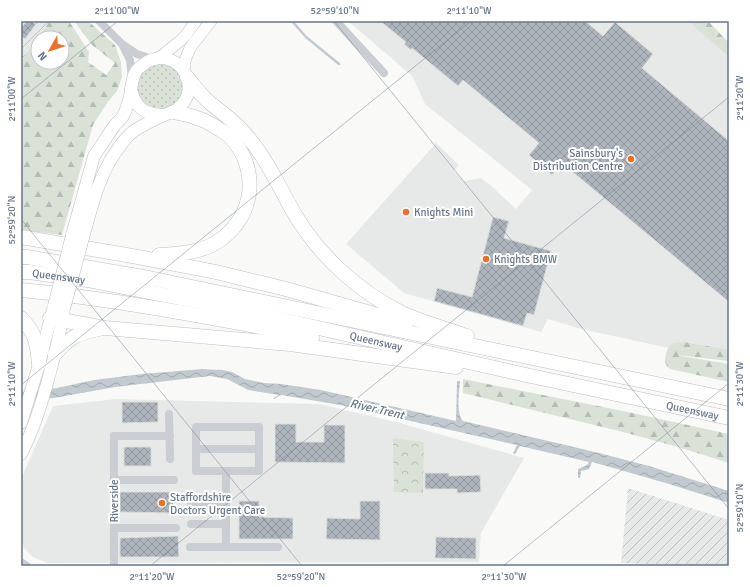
<svg xmlns="http://www.w3.org/2000/svg" width="750" height="587" viewBox="0 0 750 587" font-family="Signika,sans-serif">
<defs>
<pattern id="industrial-furrows" width="10" height="10" patternUnits="userSpaceOnUse"><rect width="10" height="10" fill="#e7e9e9"/><path d="M-1 1l2-2M0 10L10 0M9 11l2-2" fill="none" stroke="#bfc1c3"/></pattern>
<pattern id="grass-dots" width="8" height="8" patternUnits="userSpaceOnUse"><rect width="8" height="8" fill="#dae2d8"/><path d="M2 2h.1M6 6h.1" fill="none" stroke="#b5bcb5" stroke-width="1.8" stroke-linecap="round"/></pattern>
<pattern id="forest-firs" width="22" height="20" patternUnits="userSpaceOnUse"><rect width="22" height="20" fill="#dae2d8"/><path d="M5 1l3.5 6h-7zM16 11l3.5 6h-7z" fill="#b5bcb5"/></pattern>
<pattern id="park-crowns" width="20" height="18" patternUnits="userSpaceOnUse"><rect width="20" height="18" fill="#dae2d8"/><path d="M2 6a3 3 0 1 1 6 0M12 15a3 3 0 1 1 6 0" fill="none" stroke="#b5bcb5"/></pattern>
<pattern id="water-waves" width="16" height="10" patternUnits="userSpaceOnUse"><rect width="16" height="10" fill="#c2cad0"/><path d="M0 5q4-4 8 0t8 0" fill="none" stroke="#a1a9af"/></pattern>
<pattern id="building-cross-hatch" width="8" height="8" patternUnits="userSpaceOnUse"><rect width="8" height="8" fill="#aeb5bd"/><path d="M0 0l8 8M0 8l8-8" fill="none" stroke="#91989f"/></pattern>
</defs>
<rect width="100%" height="100%" fill="#f9faf8"/>
<g fill="#e7e9e9">
<path d="M348 21H708L729 43V361L581 329 548 319 541 332 404 293 346 244 436 143 459 165 454 171 464 181 481 178 489 184 516 209 532 190 425 104 412 76Z"/>
<path d="M116 399 319 404 396 422 524 458 481 533 479 562 47 563 33 557 21 545V479L53 406Z"/>
</g>
<g fill="url(#industrial-furrows)">
<path d="M21 21H50L21 61Z"/>
<path d="M628 488 729 520V566H706L621 563Z"/>
</g>
<circle fill="url(#grass-dots)" cx="160" cy="87" r="23"/>
<g fill="url(#forest-firs)" fill-rule="evenodd">
<path d="M50 21H69L89 52 88 62 106 75 115 63 92 45 74 21H88L115 45 121 62 122 77 117 91 107 103 93 125 62 235 21 230V61ZM38 38H62V62H38Z"/>
<path d="M688 21H708L729 43V60L727 58 726 54Z"/>
<path d="M684 342 729 350V361L676 355 729 364V382L670 369C667 367 665 364 665 360 665 355 668 344 674 343 677 342 681 343 684 342Z"/>
<path d="M463 379 623 411 729 434V463L678 447 623 432 463 393Z"/>
</g>
<path fill="url(#park-crowns)" d="M393 438 424 442 423 493 394 492Z"/>
<path fill="url(#water-waves)" d="M202 369 223 370 232 372 245 379 264 383 281 384 321 390 456 421 457 381H460C459 392 456 414 463 421L599 453 649 466 729 491V503L669 484 596 463 592 462 589 469 581 471 580 478H578V469L587 465 589 462 520 446 515 454 513 453 517 445 340 405 281 395 274 399 273 398 279 395 248 390 227 379 210 376 115 387 54 398 21 401V392L57 388 94 380 142 374Z"/>
<g fill="none" stroke-linecap="round" stroke-linejoin="round">
<path stroke="#c2cad0" stroke-width="2.5" d="M292 21 306 37 339 64"/>
</g>
<g fill="url(#building-cross-hatch)" stroke="#dbdcda">
<path d="M27 21H31L36 24 25 39 21 36V28Z"/>
<path d="M380 21H585L603 36 615 22 653 54 642 68 729 141V302L562 163 552 175 529 155 539 143 463 80 458 86 412 48 411 50 404 44 406 42Z"/>
<path d="M493 217 509 221 504 238 551 251 534 315 527 313 523 326 434 301 437 288 472 297Z"/>
<path d="M122 402H158V422L122 423Z"/>
<path d="M275 424H296V442H324V425H345V463L275 462Z"/>
<rect x="124" y="447" width="27" height="19"/>
<path d="M425 473H449V476L480 475 481 492 457 493V489H425Z"/>
<path d="M120 492H173L174 513 120 512Z"/>
<path d="M239 501H259V517L293 518V539H239Z"/>
<path d="M360 501H380V540L326 539 327 518 360 519Z"/>
<path d="M178 536 179 557H120V538Z"/>
<path d="M436 537 476 538V559L435 558Z"/>
</g>
<g fill="none" stroke-linecap="round" stroke-linejoin="round">
<g stroke="#bcc0c6" stroke-width="12">
<g id="secondary">
<path d="M159 58 180 41 186 35 196 21"/>
<path d="M184 71 185 61 190 48 211 21"/>
</g>
</g>
<g stroke="#bbbec3" stroke-width="13">
<g id="primary">
<path d="M131 89C135 108 145 115 164 115"/>
<path d="M72 235 94 156 98 150C104 142 109 133 115 125 118 122 121 119 123 116 127 108 130 98 131 90 133 78 133 71 144 64 150 59 156 58 164 58 173 60 181 65 185 73 190 82 190 94 184 102 178 111 171 112 162 116 153 120 145 124 137 129 130 133 125 139 120 146 99 173 92 206 83 238"/>
<path d="M21 423 38 368 53 309"/>
<path d="M21 454C34 429 42 403 49 376 55 355 60 334 63 312"/>
</g>
</g>
<g stroke="#bcbfc3" stroke-width="15">
<g id="highway">
<path d="M187 77C194 86 200 94 209 102 222 113 236 122 247 136 267 159 279 187 294 213 320 257 359 292 404 314 425 323 446 329 467 336"/>
<path d="M21 237 138 257 216 272 286 289 406 323"/>
<path d="M159 255C178 254 200 253 217 242 255 218 261 168 229 136 226 133 222 131 219 129 212 125 205 120 197 118 190 115 182 114 174 112"/>
<path d="M21 257H27L149 278 729 399"/>
<path id="s1" d="M21 272H29L87 280 226 307 526 375 729 418"/>
<path d="M21 290C55 293 90 298 124 303 187 313 250 324 312 338"/>
<path d="M21 318C36 333 37 344 39 364"/>
<path d="M50 318 105 328 290 344 456 367"/>
<path d="M55 354C68 338 78 333 99 329"/>
</g>
</g>
<g stroke="#cacdd1" stroke-width="8">
<path d="M99 21 122 44"/>
<path d="M336 21 384 73"/>
<path d="M132 79 130 60 122 44 137 54 152 59"/>
<path d="M169 414 170 459"/>
<rect x="196" y="427" width="63" height="44"/>
<path d="M196 449H259"/>
<path d="M226 471V547"/>
<path d="M114 480H174"/>
<path d="M191 503H226"/>
<path d="M191 524H226"/>
<path d="M114 528H176"/>
<path d="M190 547H278"/>
<path d="M21 562 27 566"/>
<path d="M114 566V436H170"/>
</g>
<use href="#secondary" stroke="#fff" stroke-width="11"/>
<use href="#primary" stroke="#fff" stroke-width="12"/>
<use href="#highway" stroke="#fff" stroke-width="14"/>
<g stroke="#bbbec3" stroke-width="13" stroke-linecap="butt">
<g id="primary-bridge">
<path d="M54 306 72 235"/>
<path d="M64 309 83 238"/>
</g>
</g>
<use href="#primary-bridge" stroke="#fff" stroke-width="12"/>
</g>
<path fill="none" stroke="#68768a" stroke-width="1" stroke-opacity="0.45" d="M334 21 729 509M21 99 118 21M21 219 302 566M21 385 471 21M150 566 729 97M503 566 729 383"/>
<g fill="#ea7127" stroke="#fff" stroke-width="1.5">
<circle cx="631" cy="159" r="4"/>
<circle cx="406" cy="212" r="4"/>
<circle cx="486" cy="259" r="4"/>
<circle cx="162" cy="503" r="4"/>
</g>
<g text-anchor="middle" stroke-width="4" stroke-linejoin="round" paint-order="stroke">
<g font-size="11" fill="#68768a" stroke="#fff" text-anchor="start">
<text x="623" y="157" text-anchor="end">Sainsbury's<tspan x="623" dy="13">Distribution Centre</tspan></text>
<text x="414" y="216">Knights Mini</text>
<text x="494" y="263">Knights BMW</text>
<text x="170" y="501">Staffordshire<tspan x="170" dy="13">Doctors Urgent Care</tspan></text>
</g>
<g font-size="11" fill="#68768a" stroke="#fff">
<text dy="4" stroke="none"><textPath href="#s1" startOffset="38">Queensway</textPath></text>
<text dy="4" stroke="none"><textPath href="#s1" startOffset="362">Queensway</textPath></text>
<text dy="4" stroke="none"><textPath href="#s1" startOffset="686">Queensway</textPath></text>
<text transform="translate(114 501) rotate(-90)" y="4">Riverside</text>
</g>
<g font-size="12" font-style="italic" fill="#637784" stroke="#fff">
<text transform="translate(377 409) rotate(13)" y="4">River Trent</text>
</g>
</g>
<rect width="750" height="587" fill="none" stroke="#ffffff" stroke-width="44"/>
<g transform="translate(50 50) rotate(231)"><circle r="19" fill="#ffffff" stroke="#c3c8d0"/>
<path d="M0-3L7 15L0 10L-7 15Z" fill="#ea7127"/>
<text y="-6" font-size="11" font-weight="bold" text-anchor="middle" fill="#68768a">N</text>
</g>
<rect x="22" y="22" width="706" height="543" fill="none" stroke="#68768a" stroke-width="1.5"/>
<g font-size="10" text-anchor="middle" fill="#68768a">
<text x="117" y="14">2°11'00"W</text>
<text x="335" y="14">52°59'10"N</text>
<text x="469" y="14">2°11'10"W</text>
<text transform="translate(739 98) rotate(-90)" y="4">2°11'20"W</text>
<text transform="translate(11 99) rotate(-90)" y="4">2°11'00"W</text>
<text transform="translate(11 220) rotate(-90)" y="4">52°59'20"N</text>
<text transform="translate(739 384) rotate(-90)" y="4">2°11'30"W</text>
<text transform="translate(11 384) rotate(-90)" y="4">2°11'10"W</text>
<text transform="translate(739 508) rotate(-90)" y="4">52°59'10"N</text>
<text x="152" y="580">2°11'20"W</text>
<text x="301" y="580">52°59'20"N</text>
<text x="504" y="580">2°11'30"W</text>
</g>
</svg>
